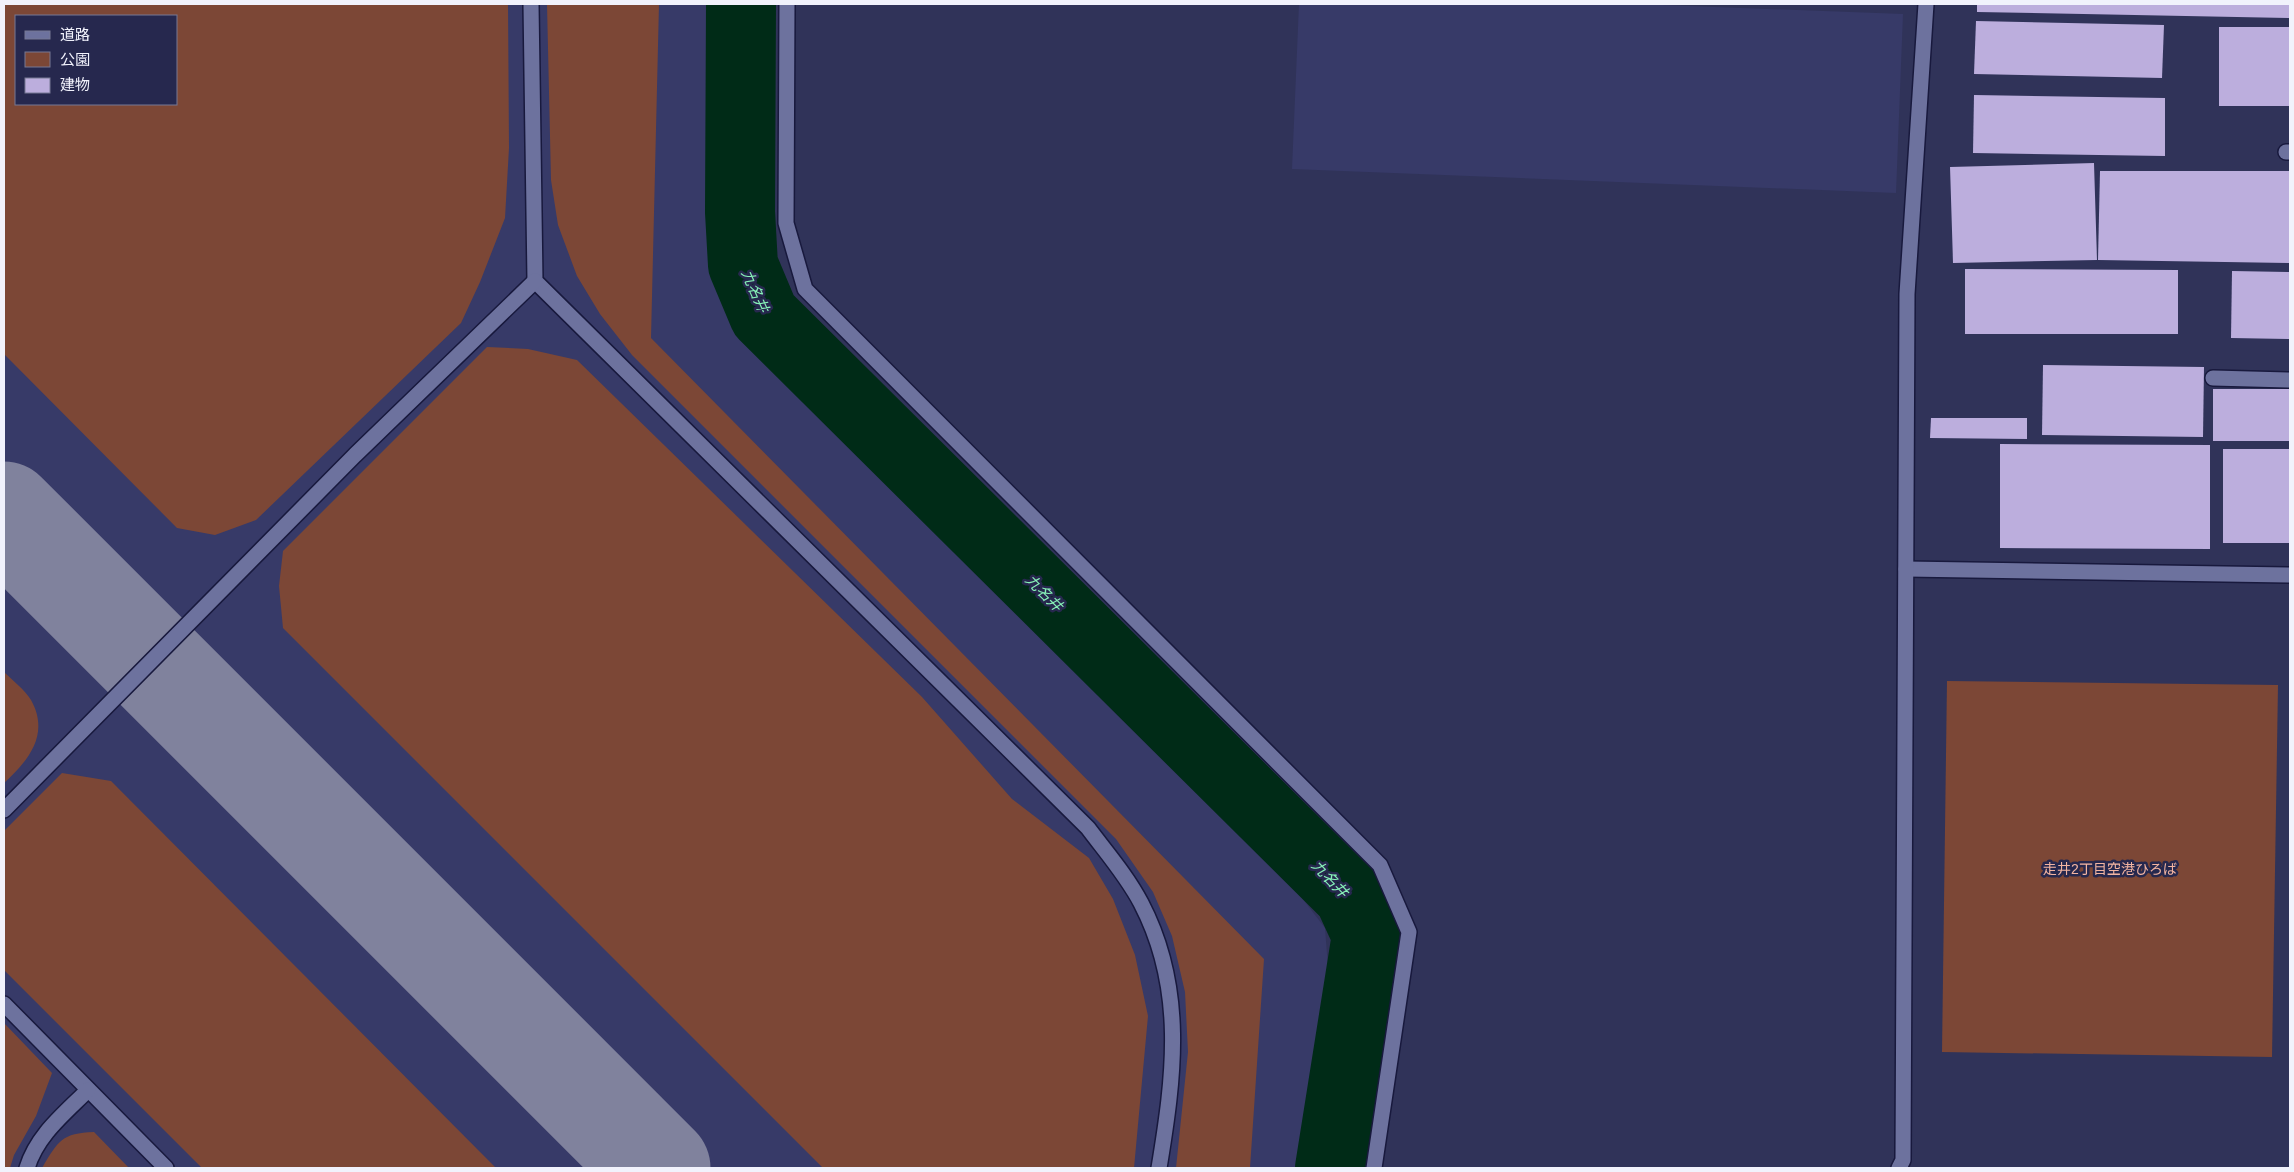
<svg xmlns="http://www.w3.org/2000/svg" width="2294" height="1172" viewBox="0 0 2294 1172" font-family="Helvetica,'Noto Sans JP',sans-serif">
<rect width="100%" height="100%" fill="#303359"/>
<g fill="#373a68" fill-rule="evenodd">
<path d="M4 4H719L724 275 749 328 783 367 1302 898 1325 928 1328 967 1296 1168H4ZM16 16H176V104H16Z"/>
<path d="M1299 4H1637L1903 14 1896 193 1292 169Z"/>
</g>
<g fill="#7c4736" fill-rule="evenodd">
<path d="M4 4H508L509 148 505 218 480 282 461 323 256 520 215 535 177 528 4 354ZM176 16V104H16V16Z"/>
<path d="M547 4H659L651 338 1264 959 1250 1168H1176L1188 1052 1185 992 1172 936 1153 892 1116 839 632 355 600 314 577 276 558 225 551 180Z"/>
<path d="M487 347 528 349 577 360 922 697 1012 799 1089 858 1113 899 1135 955 1148 1016 1134 1168H823L283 628 279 586 283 551Z"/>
<path d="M4 672C12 680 25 690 31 700 50 734 29 760 4 783Z"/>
<path d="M1947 681 2278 685 2272 1057 1942 1052Z"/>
<path d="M62 773 111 781 496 1168H202L4 970V831Z"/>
<path d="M4 1023 52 1073 36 1116 14 1155 10 1168H4Z"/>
<path d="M94 1132 129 1168H42C58 1141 62 1133 94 1132Z"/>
</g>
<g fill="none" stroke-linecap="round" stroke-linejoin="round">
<path stroke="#002b17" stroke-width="70" d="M741 4 740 212 743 265 764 315 1349 896 1367 935 1330 1168"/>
<path stroke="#80829d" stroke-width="105" d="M4 514 658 1168"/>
</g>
<g fill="#bcaedd">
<path d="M1977 4H2290V18L1977 12Z"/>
<path d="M1976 21 2164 25 2162 78 1974 74Z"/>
<rect x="2219" y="27" width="71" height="79"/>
<path d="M1974 95 2165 98V156L1973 153Z"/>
<path d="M2094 163 2097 260 1953 263 1950 167Z"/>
<path d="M2100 171H2290V263L2098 260Z"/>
<path d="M1965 269 2178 270V334H1965Z"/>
<path d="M2232 271 2290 272V339L2231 338Z"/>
<path d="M2043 365 2204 367 2203 437 2042 435Z"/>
<rect x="2213" y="389" width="77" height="52"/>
<path d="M1931 418H2027V439L1930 438Z"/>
<path d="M2000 444 2210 445V549L2000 548Z"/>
<rect x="2223" y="449" width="67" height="94"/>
</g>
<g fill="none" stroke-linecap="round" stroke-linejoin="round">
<g stroke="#18193d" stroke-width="18">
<g id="service">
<path d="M531 4 535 281 1088 828C1106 852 1127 876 1141 903 1186 989 1174 1077 1159 1168"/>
<path d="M4 810 355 455 535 281"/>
<path d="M4 1004 166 1168"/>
<path d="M27 1168C37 1135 64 1114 88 1090"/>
</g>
</g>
<g stroke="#18193d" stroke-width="18">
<g id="minor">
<path d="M787 4 786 223 805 289 1380 865 1409 932 1374 1168"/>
<path d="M2286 152H2290"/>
<path d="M2213 378 2290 380"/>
<path d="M1906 569 2290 575"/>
<path d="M1899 1168 1903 1160 1907 294 1926 4"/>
</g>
</g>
<use href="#service" stroke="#6d729e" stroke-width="15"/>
<use href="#minor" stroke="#6d729e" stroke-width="15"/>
</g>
<g text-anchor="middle" stroke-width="5" stroke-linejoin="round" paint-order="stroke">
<g font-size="14" fill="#f3b5a1" stroke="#26284e">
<text x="2110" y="874">走井2丁目空港ひろば</text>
</g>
<g font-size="15" font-style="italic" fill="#87f2b8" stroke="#26284e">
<text transform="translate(755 291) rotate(66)" y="5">九名井</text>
<text transform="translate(1044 593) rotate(45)" y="5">九名井</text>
<text transform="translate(1330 879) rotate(46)" y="5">九名井</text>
</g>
</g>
<rect width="2294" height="1172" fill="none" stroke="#f1f2fc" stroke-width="10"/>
<rect x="15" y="15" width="162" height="90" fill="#26284e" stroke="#777994"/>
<rect x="25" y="31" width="25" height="8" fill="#6d729e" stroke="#777994"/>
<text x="60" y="40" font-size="15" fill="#f1f2fc">道路</text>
<rect x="25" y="52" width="25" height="15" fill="#7c4736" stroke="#777994"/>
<text x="60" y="65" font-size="15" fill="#f1f2fc">公園</text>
<rect x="25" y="78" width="25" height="15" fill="#bcaedd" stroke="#777994"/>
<text x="60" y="90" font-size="15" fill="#f1f2fc">建物</text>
</svg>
